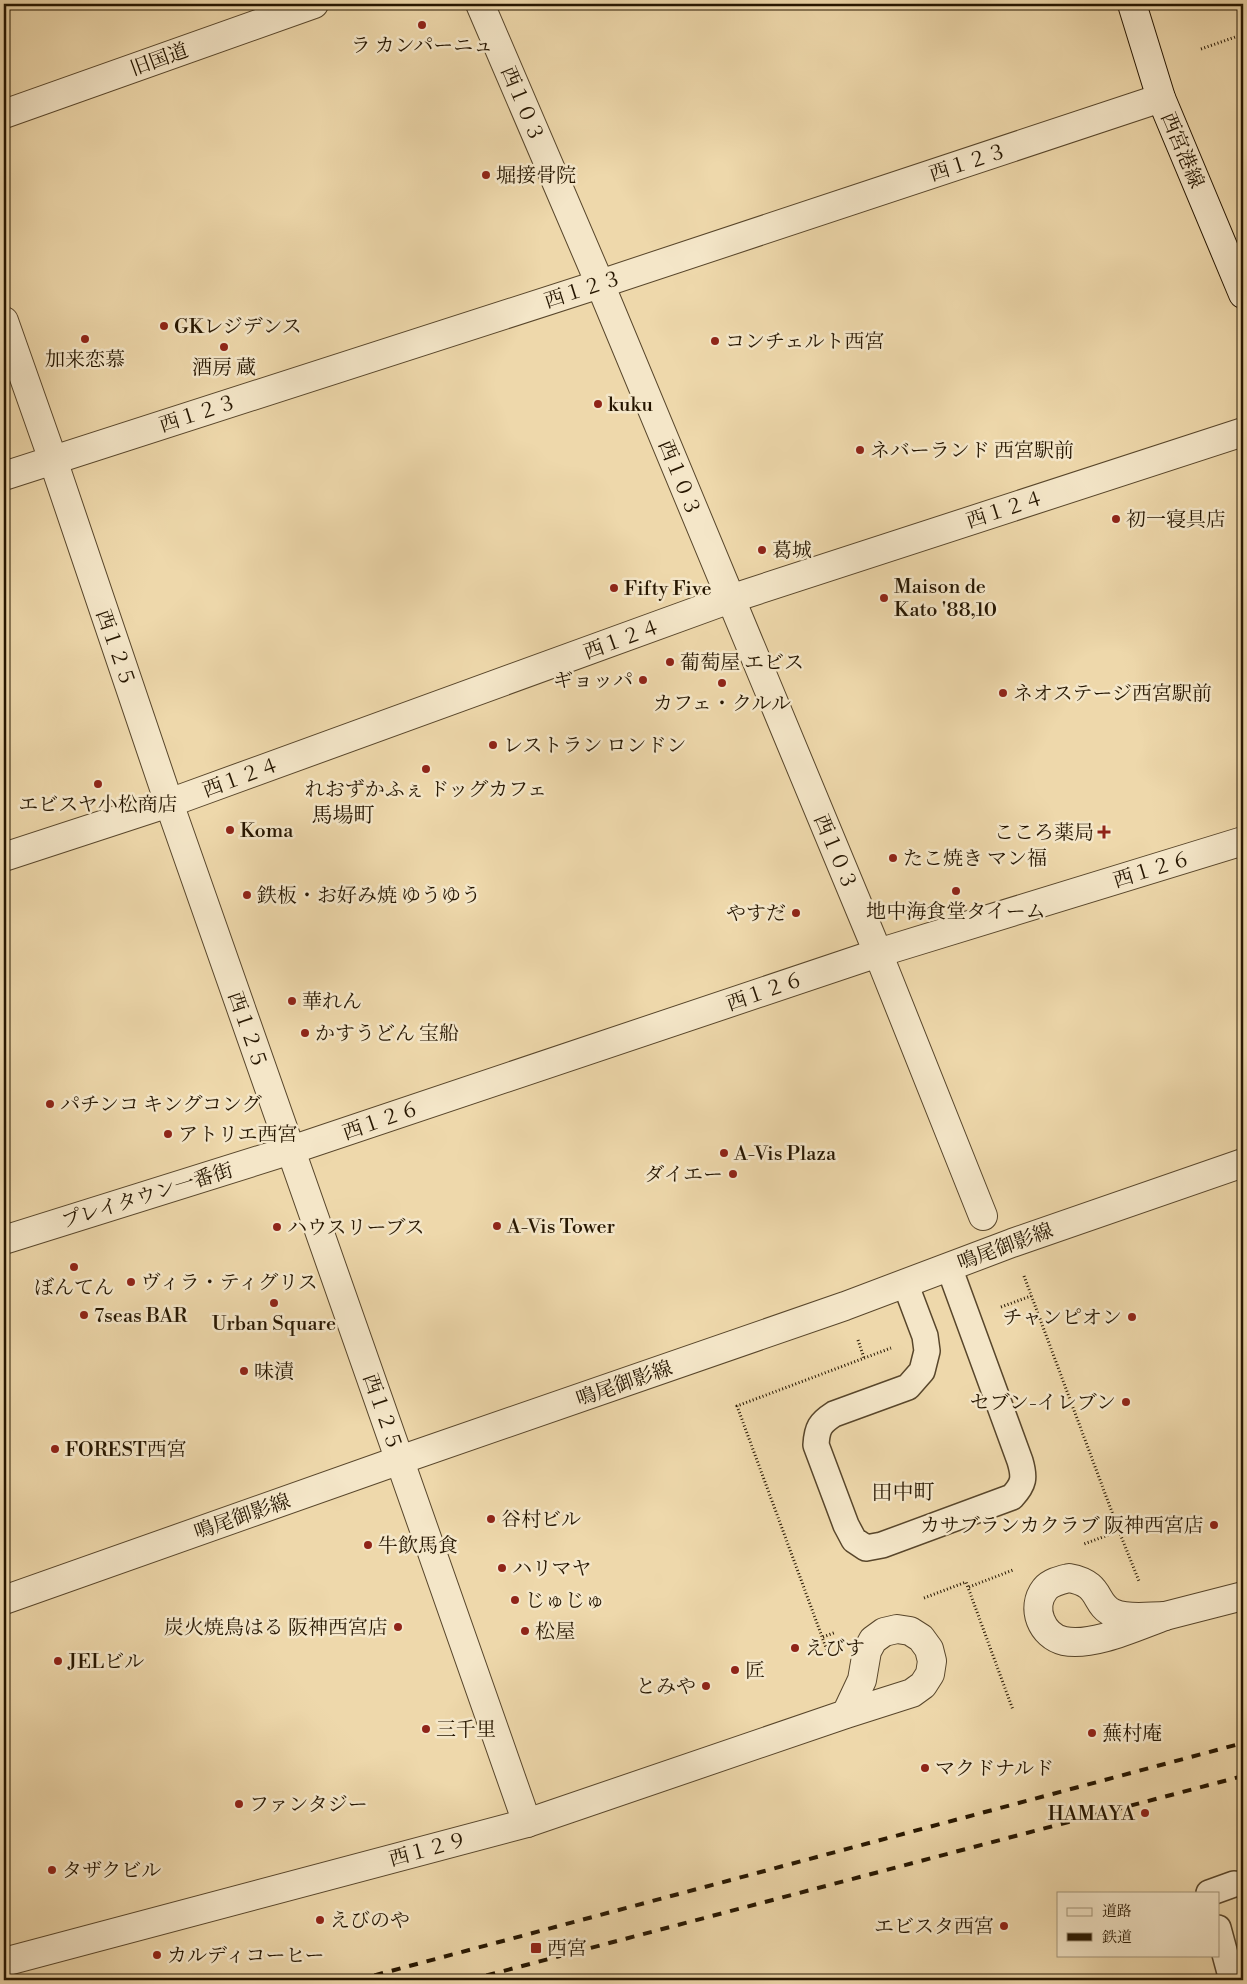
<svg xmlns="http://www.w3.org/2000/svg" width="1247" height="1984" viewBox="0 0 1247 1984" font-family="'Libre Bodoni','Noto Serif JP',serif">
<rect width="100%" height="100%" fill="#eed8ab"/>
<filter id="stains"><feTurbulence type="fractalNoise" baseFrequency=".004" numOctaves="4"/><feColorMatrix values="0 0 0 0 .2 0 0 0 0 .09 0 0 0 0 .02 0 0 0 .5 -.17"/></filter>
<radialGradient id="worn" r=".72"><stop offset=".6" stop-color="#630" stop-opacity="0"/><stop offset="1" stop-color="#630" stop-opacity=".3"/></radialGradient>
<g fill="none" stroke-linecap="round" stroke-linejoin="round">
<g stroke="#58462b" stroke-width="28">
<g id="service">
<path d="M905 1283 925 1336 927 1351 922 1371 908 1387 834 1414C820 1423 817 1428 816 1445L846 1525 854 1540 866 1548 882 1545 1012 1497C1024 1484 1025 1478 1020 1461L949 1267"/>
<path d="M1209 1893 1234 1884"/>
<path d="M1218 1928 1232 1980"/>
</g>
</g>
<g stroke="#58462b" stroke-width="30">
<path id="pedestrian" d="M878 953 983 1216"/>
</g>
<g stroke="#58462b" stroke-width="30">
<g id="minor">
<path d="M480 4 600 284 878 953"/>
<path d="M4 114 314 4"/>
<path d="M4 321 53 460 169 803 527 1823"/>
<path d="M4 476 600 284 1161 98"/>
<path d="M4 857 169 803 730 599 1243 432"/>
<path d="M4 1240 291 1150 878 953 1243 841"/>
<path d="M1069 1578C1103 1584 1093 1604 1113 1613 1128 1620 1149 1616 1165 1616 1137 1626 1093 1647 1064 1641 1042 1636 1030 1608 1045 1589 1051 1582 1061 1580 1069 1578Z"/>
<path d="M1165 1616 1243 1596"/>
<path d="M4 1962 527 1823 846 1714 912 1693 923 1685 930 1674 932 1661 929 1649 921 1638 910 1631 897 1629 884 1632 873 1640 867 1651 862 1680 846 1714"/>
</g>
</g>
<g stroke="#58462b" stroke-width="30">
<path id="tertiary" d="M4 1600 400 1460 845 1306 1012 1243 1243 1163"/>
</g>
<g stroke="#261600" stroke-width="30">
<path id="secondary" d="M1132 4 1161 98 1243 294"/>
</g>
<g stroke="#261600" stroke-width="3" stroke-dasharray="1 2.5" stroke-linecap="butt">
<path d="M1201 49 1241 35"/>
<path d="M1024 1276 1119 1531 1084 1544"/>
<path d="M1001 1307 1031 1296"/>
<path d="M858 1340 864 1358"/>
<path d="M1119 1531 1139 1581"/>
<path d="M969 1587 1013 1570"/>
<path d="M924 1598 966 1582 1013 1710"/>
<path d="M823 1637 836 1632"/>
<path d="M828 1653 737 1406 891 1348"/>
</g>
<use href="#service" stroke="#f4e6c8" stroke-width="25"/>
<use href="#pedestrian" stroke="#f4e6c8" stroke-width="28"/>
<use href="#minor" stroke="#f4e6c8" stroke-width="28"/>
<use href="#tertiary" stroke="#f4e6c8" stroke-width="28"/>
<use href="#secondary" stroke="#f4e6c8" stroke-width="28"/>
<g stroke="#261600" stroke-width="4" stroke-dasharray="9 9" stroke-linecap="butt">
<path d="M357 1980 1243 1743"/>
<path d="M469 1980 1243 1776"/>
</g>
</g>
<g fill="#8f2418" stroke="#f4e6c8" stroke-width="2">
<circle cx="422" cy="25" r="5"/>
<circle cx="486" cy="175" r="5"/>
<circle cx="164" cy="326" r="5"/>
<circle cx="85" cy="339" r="5"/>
<circle cx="715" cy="341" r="5"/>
<circle cx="224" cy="347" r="5"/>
<circle cx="598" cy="404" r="5"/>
<circle cx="860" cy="450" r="5"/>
<circle cx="1116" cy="519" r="5"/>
<circle cx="762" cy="550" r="5"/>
<circle cx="614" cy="588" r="5"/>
<circle cx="884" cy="598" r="5"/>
<circle cx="670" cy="662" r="5"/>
<circle cx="643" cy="680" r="5"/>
<circle cx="722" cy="683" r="5"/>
<circle cx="1003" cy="693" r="5"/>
<circle cx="493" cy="745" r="5"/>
<circle cx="426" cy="769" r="5"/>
<circle cx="98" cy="784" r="5"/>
<circle cx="230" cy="830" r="5"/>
<path d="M1101.5 824.5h5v5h5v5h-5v5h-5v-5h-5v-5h5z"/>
<circle cx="893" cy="858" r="5"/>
<circle cx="956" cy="891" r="5"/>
<circle cx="247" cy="895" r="5"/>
<circle cx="796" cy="913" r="5"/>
<circle cx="292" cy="1001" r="5"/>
<circle cx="305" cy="1033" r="5"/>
<circle cx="50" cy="1104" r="5"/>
<circle cx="168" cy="1134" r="5"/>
<circle cx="724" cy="1153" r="5"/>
<circle cx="733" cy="1174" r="5"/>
<circle cx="497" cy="1226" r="5"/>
<circle cx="277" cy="1227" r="5"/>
<circle cx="74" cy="1267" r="5"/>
<circle cx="131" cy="1282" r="5"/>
<circle cx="274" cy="1303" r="5"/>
<circle cx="84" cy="1315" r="5"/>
<circle cx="1132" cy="1317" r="5"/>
<circle cx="244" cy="1371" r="5"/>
<circle cx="1126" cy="1402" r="5"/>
<circle cx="55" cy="1449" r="5"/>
<circle cx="491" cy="1519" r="5"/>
<circle cx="1214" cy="1525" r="5"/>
<circle cx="368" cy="1545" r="5"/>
<circle cx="502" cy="1568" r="5"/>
<circle cx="515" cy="1600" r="5"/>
<circle cx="398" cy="1627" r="5"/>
<circle cx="525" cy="1631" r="5"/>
<circle cx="795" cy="1648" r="5"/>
<circle cx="58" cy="1661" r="5"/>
<circle cx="735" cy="1670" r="5"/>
<circle cx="706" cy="1686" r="5"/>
<circle cx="426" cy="1729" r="5"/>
<circle cx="1092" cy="1733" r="5"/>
<circle cx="925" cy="1768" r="5"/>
<circle cx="239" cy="1804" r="5"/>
<circle cx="1145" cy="1813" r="5"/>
<circle cx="52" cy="1870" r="5"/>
<circle cx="320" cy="1920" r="5"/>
<circle cx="1004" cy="1926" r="5"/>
<rect x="530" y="1942" width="12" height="12" rx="2.5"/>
<circle cx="157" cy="1955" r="5"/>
</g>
<g text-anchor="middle" stroke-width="5" stroke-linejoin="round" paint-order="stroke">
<g font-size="20" fill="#261600" stroke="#f4e6c8" text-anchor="start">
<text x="422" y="52" text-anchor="middle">ラ カンパーニュ</text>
<text x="496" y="182">堀接骨院</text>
<text x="174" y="333">GKレジデンス</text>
<text x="725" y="348">コンチェルト西宮</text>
<text x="85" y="366" text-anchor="middle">加来恋慕</text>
<text x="224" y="374" text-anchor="middle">酒房 蔵</text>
<text x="608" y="411">kuku</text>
<text x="870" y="457">ネバーランド 西宮駅前</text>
<text x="1126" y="526">初一寝具店</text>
<text x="772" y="557">葛城</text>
<text x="894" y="593">Maison de<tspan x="894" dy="23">Kato '88,10</tspan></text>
<text x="624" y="595">Fifty Five</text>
<text x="680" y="669">葡萄屋 エビス</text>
<text x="633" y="687" text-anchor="end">ギョッパ</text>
<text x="1013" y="700">ネオステージ西宮駅前</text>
<text x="722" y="710" text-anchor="middle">カフェ・クルル</text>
<text x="503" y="752">レストラン ロンドン</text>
<text x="426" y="796" text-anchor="middle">れおずかふぇ ドッグカフェ</text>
<text x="98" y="811" text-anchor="middle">エビスヤ小松商店</text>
<text x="240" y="837">Koma</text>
<text x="1094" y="839" text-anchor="end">こころ薬局</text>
<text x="903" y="865">たこ焼き マン福</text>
<text x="257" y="902">鉄板・お好み焼 ゆうゆう</text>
<text x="956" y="918" text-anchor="middle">地中海食堂タイーム</text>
<text x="786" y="920" text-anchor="end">やすだ</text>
<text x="302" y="1008">華れん</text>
<text x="315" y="1040">かすうどん 宝船</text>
<text x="60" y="1111">パチンコ キングコング</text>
<text x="178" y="1141">アトリエ西宮</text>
<text x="734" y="1160">A-Vis Plaza</text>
<text x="723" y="1181" text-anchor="end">ダイエー</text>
<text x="507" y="1233">A-Vis Tower</text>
<text x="287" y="1234">ハウスリーブス</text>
<text x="141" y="1289">ヴィラ・ティグリス</text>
<text x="74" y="1294" text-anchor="middle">ぼんてん</text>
<text x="94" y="1322">7seas BAR</text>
<text x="1122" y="1324" text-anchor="end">チャンピオン</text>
<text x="274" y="1330" text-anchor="middle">Urban Square</text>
<text x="254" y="1378">味漬</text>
<text x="1116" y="1409" text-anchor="end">セブン-イレブン</text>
<text x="65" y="1456">FOREST西宮</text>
<text x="501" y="1526">谷村ビル</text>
<text x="1204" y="1532" text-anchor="end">カサブランカクラブ 阪神西宮店</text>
<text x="378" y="1552">牛飲馬食</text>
<text x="512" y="1575">ハリマヤ</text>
<text x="525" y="1607">じゅじゅ</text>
<text x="388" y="1634" text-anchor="end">炭火焼鳥はる 阪神西宮店</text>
<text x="535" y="1638">松屋</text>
<text x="805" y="1655">えびす</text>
<text x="68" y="1668">JELビル</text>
<text x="745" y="1677">匠</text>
<text x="696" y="1693" text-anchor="end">とみや</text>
<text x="436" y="1736">三千里</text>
<text x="1102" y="1740">蕪村庵</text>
<text x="935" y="1775">マクドナルド</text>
<text x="249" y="1811">ファンタジー</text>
<text x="1135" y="1820" text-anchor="end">HAMAYA</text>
<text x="62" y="1877">タザクビル</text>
<text x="330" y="1927">えびのや</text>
<text x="994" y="1933" text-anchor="end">エビスタ西宮</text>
<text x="547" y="1955">西宮</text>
<text x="167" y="1962">カルディコーヒー</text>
</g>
<g font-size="20" fill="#261600" stroke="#f4e6c8">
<text transform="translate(159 59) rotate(-20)" y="7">旧国道</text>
<text transform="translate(523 104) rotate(67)" y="7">西１０３</text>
<text transform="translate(1183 150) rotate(67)" y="7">西宮港線</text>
<text transform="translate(968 162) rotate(-18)" y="7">西１２３</text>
<text transform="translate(583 289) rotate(-18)" y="7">西１２３</text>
<text transform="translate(198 413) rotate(-18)" y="7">西１２３</text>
<text transform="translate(680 478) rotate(68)" y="7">西１０３</text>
<text transform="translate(1005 509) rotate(-18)" y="7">西１２４</text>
<text transform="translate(622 639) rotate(-20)" y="7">西１２４</text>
<text transform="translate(116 648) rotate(71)" y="7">西１２５</text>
<text transform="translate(241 777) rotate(-20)" y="7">西１２４</text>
<text transform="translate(836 852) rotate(67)" y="7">西１０３</text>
<text transform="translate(1152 869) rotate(-17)" y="7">西１２６</text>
<text transform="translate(765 991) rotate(-19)" y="7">西１２６</text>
<text transform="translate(248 1030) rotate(71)" y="7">西１２５</text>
<text transform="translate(381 1120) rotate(-19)" y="7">西１２６</text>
<text transform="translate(147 1195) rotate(-17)" y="7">プレイタウン一番街</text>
<text transform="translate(1005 1246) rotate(-20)" y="7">鳴尾御影線</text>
<text transform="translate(624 1383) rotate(-19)" y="7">鳴尾御影線</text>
<text transform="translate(383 1412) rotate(71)" y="7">西１２５</text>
<text transform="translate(242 1516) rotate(-19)" y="7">鳴尾御影線</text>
<text transform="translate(428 1849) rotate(-15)" y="7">西１２９</text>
</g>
<g font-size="21" fill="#261600" stroke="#f4e6c8">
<text x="343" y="822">馬場町</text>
<text x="903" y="1499">田中町</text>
</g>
</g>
<rect width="1247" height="1984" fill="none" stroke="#eed8ab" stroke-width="20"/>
<rect x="5" y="5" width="1237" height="1974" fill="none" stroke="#261600" stroke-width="2.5"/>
<rect x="10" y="10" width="1227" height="1964" fill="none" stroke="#261600"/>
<rect x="1057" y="1892" width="162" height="65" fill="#f4e6c8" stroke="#a29378"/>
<rect x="1067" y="1908" width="25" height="8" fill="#f4e6c8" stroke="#a29378"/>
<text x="1102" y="1916" font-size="15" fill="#261600">道路</text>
<rect x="1067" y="1933" width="25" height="8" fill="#261600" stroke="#a29378"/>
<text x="1102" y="1942" font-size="15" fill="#261600">鉄道</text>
<rect width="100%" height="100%" filter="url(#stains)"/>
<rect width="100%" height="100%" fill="url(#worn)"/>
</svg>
